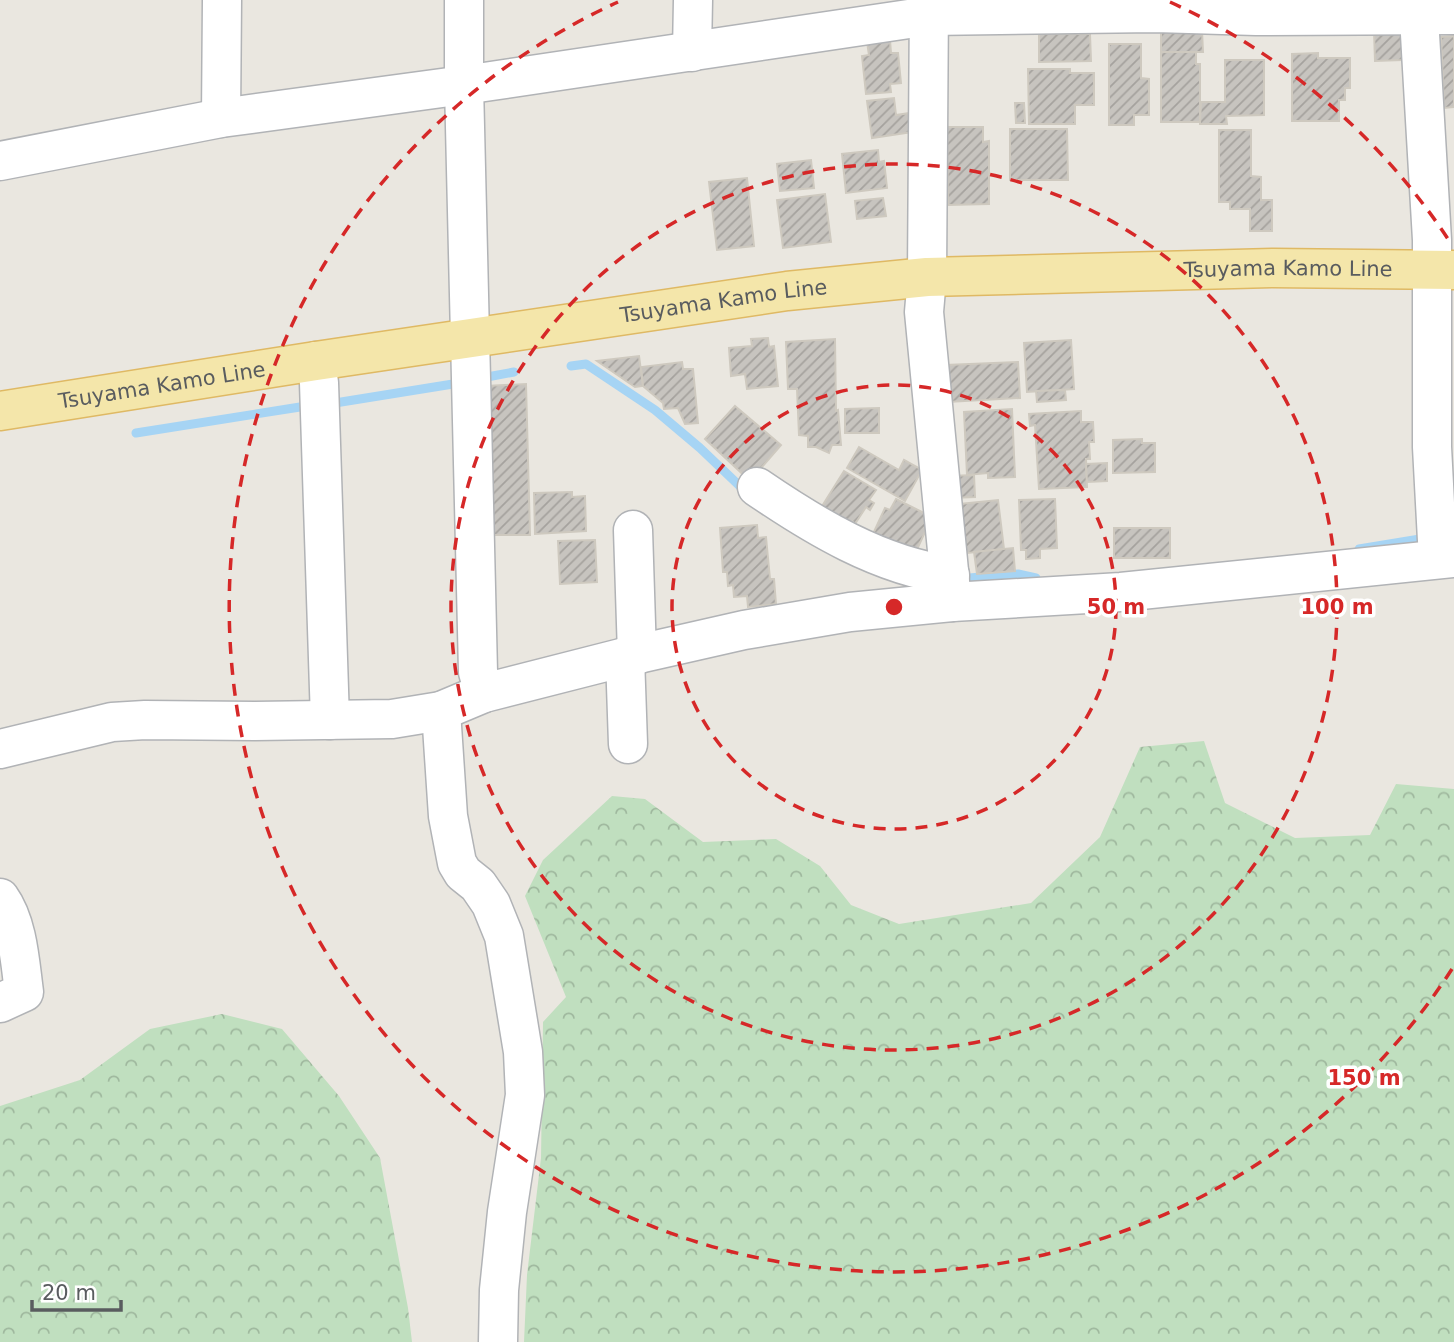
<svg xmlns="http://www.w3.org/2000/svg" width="1454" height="1342" viewBox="0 0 1454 1342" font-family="'DejaVu Sans',sans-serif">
<defs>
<pattern id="forest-crowns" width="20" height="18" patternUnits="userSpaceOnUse" patternTransform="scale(1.75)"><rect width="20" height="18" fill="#c0dfbf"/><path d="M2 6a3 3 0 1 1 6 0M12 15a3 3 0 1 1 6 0" fill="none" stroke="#9fb89e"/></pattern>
<pattern id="building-hatch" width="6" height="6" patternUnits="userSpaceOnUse" patternTransform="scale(1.75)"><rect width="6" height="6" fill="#c7c4bf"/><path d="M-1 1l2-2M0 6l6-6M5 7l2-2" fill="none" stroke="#a5a29e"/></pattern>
</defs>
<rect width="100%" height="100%" fill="#eae7e0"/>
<g fill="url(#forest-crowns)">
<path d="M1204 741 1225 803 1295 838 1370 835 1396 784 1454 789V1342H524L527 1275 541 1158 543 1022 566 997 525 896 543 860 612 796 645 799 703 842 776 839 820 866 851 905 899 924 1031 903 1100 837 1140 747Z"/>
<path d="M222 1014 282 1029 339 1096 380 1158 408 1308 412 1342H0V1106L80 1080 150 1029Z"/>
</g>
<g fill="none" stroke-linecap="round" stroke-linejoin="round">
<g stroke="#a6d4f4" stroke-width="9">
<path d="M571 366 586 364 655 410 700 448 747 493"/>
<path d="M487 377 514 372"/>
<path d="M335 403 453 384"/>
<path d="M136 433 300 407"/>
<path d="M1359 549 1426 538"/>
<path d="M969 578 1018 574 1036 578"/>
</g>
</g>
<g fill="url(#building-hatch)" stroke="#cec9bf" stroke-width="2">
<path d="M1161 30H1202L1203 52H1161Z"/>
<path d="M1402 30V60L1375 61 1374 31Z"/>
<path d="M1039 34H1090L1091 61 1039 62Z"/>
<path d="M1454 36V107L1444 108 1441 37Z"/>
<path d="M890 40 891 53H898L901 83 890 84 891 92 866 94 862 56 869 55 867 42Z"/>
<path d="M1109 44H1141V78L1149 79V115H1134V125H1109Z"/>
<path d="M1161 52H1196V64H1200V122H1161Z"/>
<path d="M1318 53V58H1350V88H1345V100H1339V121H1292V54Z"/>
<path d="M1225 60H1264V115L1226 116 1227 124H1200L1201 102H1225Z"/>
<path d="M1028 69H1070V73H1094V105H1075V124H1029Z"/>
<path d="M894 98 896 115 910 113 913 132 872 138 867 101Z"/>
<path d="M1015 103H1024L1025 123H1016Z"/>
<path d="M947 127H983V142L989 141V204L948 205Z"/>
<path d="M1010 129H1067L1068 180H1010Z"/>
<path d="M1219 130H1251V176L1261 177V200H1272V231H1250V209H1230V202H1219Z"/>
<path d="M878 150 879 162 884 161 887 188 846 193 842 154Z"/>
<path d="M811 160 814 188 780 191 777 164Z"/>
<path d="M747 178 754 246 717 250 709 182Z"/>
<path d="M825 194 831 242 783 248 777 200Z"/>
<path d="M883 198 886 216 857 219 855 201Z"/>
<path d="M768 338 769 347 774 346 778 386 747 389 745 374 731 376 729 348 752 346 751 339Z"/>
<path d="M835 339 836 411 838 410 841 445H832L829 453 816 447H808V436L799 435 797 389H788L786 342Z"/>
<path d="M1071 340 1074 389 1027 392 1024 343Z"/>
<path d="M639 356 643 386 635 387 597 361Z"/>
<path d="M682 362 683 369H693L698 423 685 424 678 408 664 409 663 403 643 386 641 367Z"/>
<path d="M1018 362 1020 398 948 402 946 365Z"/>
<path d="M526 384 530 535H490L485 386Z"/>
<path d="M1065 390 1066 400 1037 402 1036 391Z"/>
<path d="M735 406 781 445 750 481 705 439Z"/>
<path d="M879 408V433H845V409Z"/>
<path d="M1012 409 1015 477 988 478V473L967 475 964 412Z"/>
<path d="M1081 411V422H1093L1094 442H1089L1090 459H1086L1087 487 1039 489 1035 425 1030 426 1029 414Z"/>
<path d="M1142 439V443H1155V472L1113 473V440Z"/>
<path d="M859 447 899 470 904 460 922 470 905 501 847 468Z"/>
<path d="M1107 463V481L1087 482 1086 464Z"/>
<path d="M844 471 876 490 869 500 874 503 870 510 866 507 855 524 852 521 847 529 819 511Z"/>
<path d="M974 475 975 497 951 498 950 476Z"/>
<path d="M572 492V497L585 496 586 531 535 534 534 493Z"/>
<path d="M896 499 932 517 914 556 872 536 885 508 890 510Z"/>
<path d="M1055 499 1057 548 1040 549V558L1026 559V550H1021L1019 500Z"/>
<path d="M998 500 1004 549 958 554 960 504Z"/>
<path d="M757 525 758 538 766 537 770 579H774L776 604 748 607 747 596 734 597 733 585 728 586 727 572H723L720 528Z"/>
<rect x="1114" y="528" width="56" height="30"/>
<path d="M595 540 597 582 560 584 558 541Z"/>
<path d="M1013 548 1015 571 977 574 974 552Z"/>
</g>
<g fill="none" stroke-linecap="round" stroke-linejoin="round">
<g stroke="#b1b3b6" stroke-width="41">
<g id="minor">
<path d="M464 0V85L478 672 484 693"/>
<path d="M929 0 927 277 924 312 952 602"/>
<path d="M1418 0 1432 240V447L1438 559"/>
<path d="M692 52 693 0"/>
<path d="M221 118 222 0"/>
<path d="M0 161 221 118 464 85 929 16 1156 13 1256 16 1454 15"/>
<path d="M316 361 319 383 330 720"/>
<path d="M757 487C814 526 880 566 950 575"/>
<path d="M633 530 637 655"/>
<path d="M625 657 628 744"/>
<path d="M441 711 448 816 457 863 463 873 478 885 491 904 504 936 523 1052 525 1095 507 1212 499 1290 498 1342"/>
<path d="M0 749 112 722 145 720 255 721 392 719 441 711 484 693 625 657 744 630 850 612 952 602 1121 592 1454 558"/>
<path d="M0 898C18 923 20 962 24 992L0 1003"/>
</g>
</g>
<g stroke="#dfb964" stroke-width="41">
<g id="major">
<path id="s1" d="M0 411 316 361 787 291 927 277 1273 268 1454 270"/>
</g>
</g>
<use href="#minor" stroke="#fff" stroke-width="38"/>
<use href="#major" stroke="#f4e6aa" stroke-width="38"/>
</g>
<g fill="none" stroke="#d62828" stroke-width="3.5" stroke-dasharray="12 9">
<circle cx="894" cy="607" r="222"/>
<circle cx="894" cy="607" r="443"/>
<path d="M1452 969A665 665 0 1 1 618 2M1170 2A665 665 0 0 1 1452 245"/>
</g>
<g text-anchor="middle" stroke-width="7" stroke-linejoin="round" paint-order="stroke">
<g font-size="21" fill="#595c5f" stroke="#fff">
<text dy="7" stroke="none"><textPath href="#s1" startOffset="1298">Tsuyama Kamo Line</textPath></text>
<text dy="7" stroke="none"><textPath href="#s1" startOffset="732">Tsuyama Kamo Line</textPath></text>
<text dy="7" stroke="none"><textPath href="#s1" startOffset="164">Tsuyama Kamo Line</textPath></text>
</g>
</g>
<circle cx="894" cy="607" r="10" fill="#d62828" stroke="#fff" stroke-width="3.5"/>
<g font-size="21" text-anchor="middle" font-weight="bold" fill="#d62828" stroke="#fff" stroke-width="7" stroke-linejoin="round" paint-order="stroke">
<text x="1116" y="614">50 m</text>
<text x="1337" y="614">100 m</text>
<text x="1364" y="1085">150 m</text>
</g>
<path d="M32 1300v10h89v-10" fill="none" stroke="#595c5f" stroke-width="3.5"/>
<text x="42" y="1300" font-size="21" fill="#595c5f" stroke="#ffffff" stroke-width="5" paint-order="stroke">20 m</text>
</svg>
